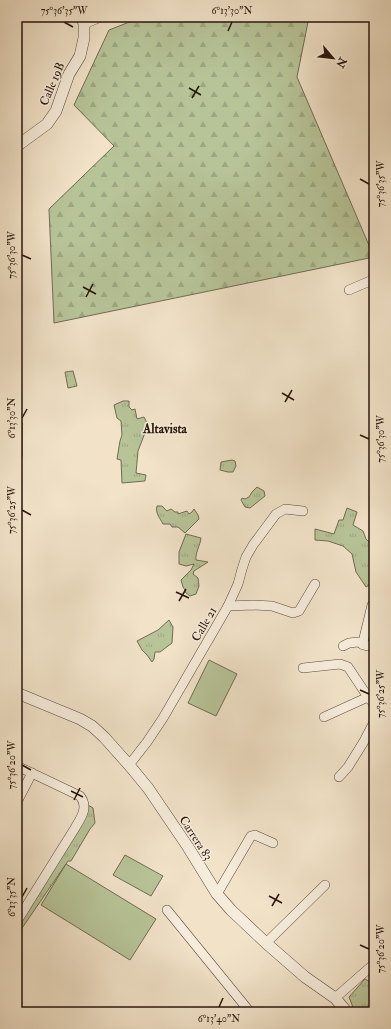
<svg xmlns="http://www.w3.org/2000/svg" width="391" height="1029" viewBox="0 0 391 1029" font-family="'IM FELL Double Pica',serif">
<defs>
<pattern id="forest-firs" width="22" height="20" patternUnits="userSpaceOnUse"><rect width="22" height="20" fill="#b7c498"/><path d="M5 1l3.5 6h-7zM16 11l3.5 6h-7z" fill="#9da882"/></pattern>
<pattern id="park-tufts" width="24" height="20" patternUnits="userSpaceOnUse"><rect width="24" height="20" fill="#b7c498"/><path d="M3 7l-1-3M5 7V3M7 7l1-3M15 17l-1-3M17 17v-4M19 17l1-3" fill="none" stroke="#9da882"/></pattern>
</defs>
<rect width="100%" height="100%" fill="#f1e2c8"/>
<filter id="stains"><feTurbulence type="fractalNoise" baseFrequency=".005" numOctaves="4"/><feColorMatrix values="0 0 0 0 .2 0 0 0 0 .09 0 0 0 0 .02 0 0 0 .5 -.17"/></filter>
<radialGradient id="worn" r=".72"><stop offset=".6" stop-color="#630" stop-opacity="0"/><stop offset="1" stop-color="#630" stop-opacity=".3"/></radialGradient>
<path fill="url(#forest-firs)" stroke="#706c52" d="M142 17H309L297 77 374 257 54 323 49 209 114 146 74 105 109 30Z"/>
<g fill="url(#park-tufts)" stroke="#706c52">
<path d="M73 371 77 386 68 388 65 372Z"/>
<path d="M123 401H129V407L132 410 135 409 137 419 144 417 148 425 138 451 136 473 146 475 145 481 122 483 121 460 117 459 120 441 122 435 121 421 117 418 114 405Z"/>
<path d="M232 460 235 461 236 466 233 472H228L220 470 221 462Z"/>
<path d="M257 487 264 491 265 496 250 508 245 507 241 500 242 498 245 499 249 497 252 492Z"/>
<path d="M157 506H162L167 511 171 509 175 512H178V514L187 511 189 514 192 512 194 509 198 515 199 519 185 533 178 527H172L170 524H163C160 518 155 513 157 506Z"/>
<path d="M347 508 357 512 353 525 363 531 366 539 371 544 374 541V582L366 587 356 572 352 554 343 546 328 541 315 540V529L334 534 339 520H343Z"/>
<path d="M186 534 201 538C200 546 195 553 196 560L208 562 194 571 193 574 198 578 199 586 196 594 190 596 185 592V590L183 587 181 580 191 570 194 564 186 566 179 564V552Z"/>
<path d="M169 620 173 627 172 643 160 652H155L154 659 152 662 147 655 142 650 137 641 158 630Z"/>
<path d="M88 805 93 808 95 823 90 829 71 861H68L18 934 17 933V923Z"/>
<path d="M365 979 374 984V1012H356L354 1010 349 997Z"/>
</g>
<g fill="#b7c498" stroke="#706c52">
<path d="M209 660 237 674 216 716 188 703Z"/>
<path d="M125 855 163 876 151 896 113 875Z"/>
<path d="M66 864 156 919 130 960 41 905Z"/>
</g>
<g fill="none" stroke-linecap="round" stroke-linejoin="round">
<g stroke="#5b483a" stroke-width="10">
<g id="minor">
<path d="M84 24 101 17"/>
<path d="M349 290 370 281 374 283"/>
<path d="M228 606 253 605 272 606 293 613 299 611 315 584"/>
<path d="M363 645V642L372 605 374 604"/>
<path d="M343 646 349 643 358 642 367 646 374 644"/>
<path d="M303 668 340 664 348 667 368 697 374 704"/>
<path d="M324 717 368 697"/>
<path d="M129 765 147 742 163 718 228 606 238 584 242 569 246 557 253 545 276 514 285 509 303 511"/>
<path d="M17 766 80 796C89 807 81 818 75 828L17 921"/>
<path d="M339 777 348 767 363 743 374 722"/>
<path d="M17 802 32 773"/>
<path d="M217 894 251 836 255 835 273 843"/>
<path d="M167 910 250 1012"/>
<path d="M266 943 325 885"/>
<path d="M335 998 374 964"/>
</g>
</g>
<g stroke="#5b483a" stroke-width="12">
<g id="tertiary">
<path d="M17 146 47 124 56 111 69 74 80 56 84 38V24L82 17"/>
<path d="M17 425V454"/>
<path d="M17 693 80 719 92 726 104 737 129 765 148 788 188 847 217 894 231 910 266 943 305 977 335 998 347 1012"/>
</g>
</g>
<use href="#minor" stroke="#f6ecdb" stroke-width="9"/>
<use href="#tertiary" stroke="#f6ecdb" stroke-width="11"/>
</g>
<path fill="none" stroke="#29150b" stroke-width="1.5" d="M64 22 73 27M228 31 232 22M189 88 201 95M192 98 199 86M360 179 369 184M22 255 31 259M83 287 96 294M86 297 93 284M282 393 294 400M285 402 292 390M22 418 27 409M360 435 369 439M22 510 31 515M176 592 189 598M179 601 186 589M360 690 369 694M22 765 31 770M71 791 83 797M74 800 80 788M269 896 282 903M22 897 27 888M272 906 279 894M360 945 369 949M219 1007 223 998"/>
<g text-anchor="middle" stroke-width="3" stroke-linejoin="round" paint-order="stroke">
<g font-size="12" fill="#29150b" stroke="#f6ecdb">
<text transform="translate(52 84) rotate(-67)" y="4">Calle 19B</text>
<text transform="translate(204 624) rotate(-60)" y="4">Calle 21</text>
<text transform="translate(196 838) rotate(57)" y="4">Carrera 83</text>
</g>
<g font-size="13" font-weight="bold" fill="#29150b" stroke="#f6ecdb">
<text x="165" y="433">Altavista</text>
</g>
</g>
<rect width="391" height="1029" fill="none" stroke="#f1e2c8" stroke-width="44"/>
<g transform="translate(333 58) rotate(118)" stroke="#f6ecdb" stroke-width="3" paint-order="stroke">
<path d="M0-3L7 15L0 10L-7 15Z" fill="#29150b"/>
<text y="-6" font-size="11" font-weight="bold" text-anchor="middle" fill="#29150b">N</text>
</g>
<rect x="22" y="22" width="347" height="985" fill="none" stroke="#29150b" stroke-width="1.5"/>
<g font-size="10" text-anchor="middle" fill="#29150b">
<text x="64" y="14">75°36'35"W</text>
<text x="232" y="14">6°13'30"N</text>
<text transform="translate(380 184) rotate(-90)" y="4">75°36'35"W</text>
<text transform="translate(11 255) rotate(-90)" y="4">75°36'30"W</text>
<text transform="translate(11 418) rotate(-90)" y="4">6°13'30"N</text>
<text transform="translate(380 439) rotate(-90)" y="4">75°36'30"W</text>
<text transform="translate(11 510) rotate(-90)" y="4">75°36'25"W</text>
<text transform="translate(380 694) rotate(-90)" y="4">75°36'25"W</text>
<text transform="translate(11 765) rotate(-90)" y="4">75°36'20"W</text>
<text transform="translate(11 897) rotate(-90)" y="4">6°13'35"N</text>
<text transform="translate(380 949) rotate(-90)" y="4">75°36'20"W</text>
<text x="219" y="1022">6°13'40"N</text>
</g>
<rect width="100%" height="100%" filter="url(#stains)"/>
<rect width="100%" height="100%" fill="url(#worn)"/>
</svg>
